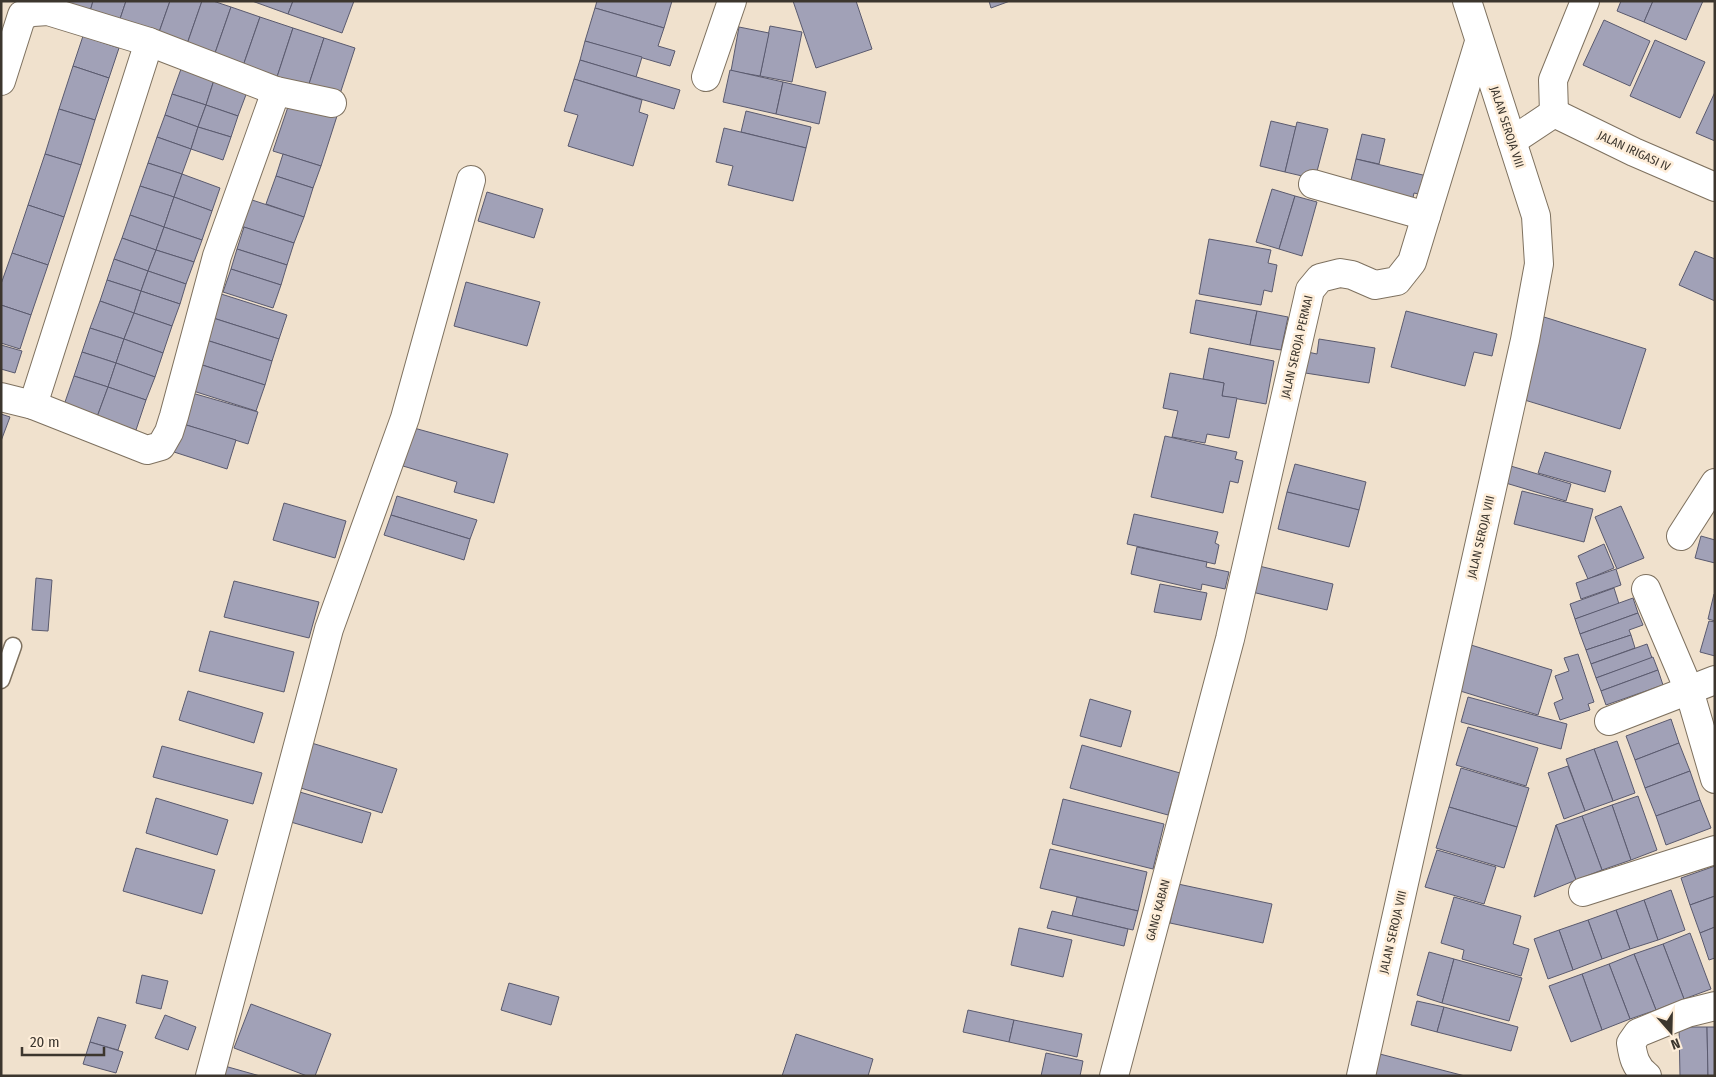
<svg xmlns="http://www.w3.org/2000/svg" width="1716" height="1077" viewBox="0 0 1716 1077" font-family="'Fira Sans Condensed',sans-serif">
<rect width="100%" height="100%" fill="#f0e1cd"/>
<g fill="#a1a1b7" stroke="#5a5a6e">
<path d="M57 1H93L89 15Z"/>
<path d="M93 1H126L118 25 89 15Z"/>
<path d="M126 1H170L157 38 118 25Z"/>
<path d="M170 1H202L186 47 157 38Z"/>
<path d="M202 1H213L231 7 214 56 186 47Z"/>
<path d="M252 1H293L288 14Z"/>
<path d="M293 1H354L342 33 288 14Z"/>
<path d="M597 1H672L664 28 595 8Z"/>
<path d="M793 1H856L872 49 816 68Z"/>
<path d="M989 1H1010L991 8Z"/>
<path d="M1621 1H1653L1644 22 1617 11Z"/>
<path d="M1653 1H1703L1686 40 1644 22Z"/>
<path d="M231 7 260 17 243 66 214 56Z"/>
<path d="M595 8 664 28 658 46 675 51 670 66 585 41Z"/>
<path d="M260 17 293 28 277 77 243 66Z"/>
<path d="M1604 20 1650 41 1630 86 1583 65Z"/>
<path d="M770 26 802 32 792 82 760 76Z"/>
<path d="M739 27 769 33 760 76 731 71Z"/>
<path d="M293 28 324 38 308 87 277 77Z"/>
<path d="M83 36 119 48 109 78 73 66Z"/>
<path d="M324 38 355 48 339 97 308 87Z"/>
<path d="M1655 40 1705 62 1680 118 1630 96Z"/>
<path d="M585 41 642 57 636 77 580 60Z"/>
<path d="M580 60 680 90 674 109 574 79Z"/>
<path d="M73 66 109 78 95 120 59 109Z"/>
<path d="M181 69 214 80 206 105 172 94Z"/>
<path d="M730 70 783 82 776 114 723 102Z"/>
<path d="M574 79 642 100 639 112 648 115 633 166 568 146 578 115 564 111Z"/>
<path d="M214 80 247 92 238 116 206 105Z"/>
<path d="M783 82 826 92 819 124 776 114Z"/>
<path d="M1715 92V141L1696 133Z"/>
<path d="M172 94 206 105 198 127 165 115Z"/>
<path d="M290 101 337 116 321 166 273 151Z"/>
<path d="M206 105 238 116 231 137 198 127Z"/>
<path d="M59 109 95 120 81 165 45 154Z"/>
<path d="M746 111 811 127 806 148 741 132Z"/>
<path d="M165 115 198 127 191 149 157 137Z"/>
<path d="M1271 121 1296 127 1285 172 1260 166Z"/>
<path d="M1297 122 1328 129 1315 179 1285 172Z"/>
<path d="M198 127 231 137 223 160 191 149Z"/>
<path d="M724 128 806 148 793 201 728 185 733 166 716 162Z"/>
<path d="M1362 134 1385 139 1379 164 1356 159Z"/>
<path d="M157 137 191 149 182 174 148 163Z"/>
<path d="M45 154 81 165 64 217 28 205Z"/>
<path d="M283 154 321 166 313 188 276 176Z"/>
<path d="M1356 159 1427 176 1423 195 1414 193 1411 207 1348 193Z"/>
<path d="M148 163 182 174 174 197 140 186Z"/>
<path d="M182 174 220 188 212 211 174 197Z"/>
<path d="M276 176 313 188 304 217 266 204Z"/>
<path d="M140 186 174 197 164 227 130 215Z"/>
<path d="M1272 189 1295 196 1279 249 1256 242Z"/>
<path d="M487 192 543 209 534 238 478 221Z"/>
<path d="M1295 196 1317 202 1302 256 1279 249Z"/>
<path d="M174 197 212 211 202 240 164 227Z"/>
<path d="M249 199 304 217 294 243 240 226Z"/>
<path d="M28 205 64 217 48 265 12 253Z"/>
<path d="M130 215 164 227 156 250 122 238Z"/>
<path d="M164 227 202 240 194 262 156 250Z"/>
<path d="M244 227 294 243 287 265 237 249Z"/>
<path d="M122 238 156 250 148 271 114 259Z"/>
<path d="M1209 239 1271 250 1268 263 1277 265 1272 292 1264 290 1261 305 1199 294Z"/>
<path d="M237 249 287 265 281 285 231 269Z"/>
<path d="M156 250 194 262 186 284 148 271Z"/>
<path d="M1695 251 1715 259V301L1679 285Z"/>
<path d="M12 253 48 265 31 315 1 305V284Z"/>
<path d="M114 259 148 271 141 291 107 280Z"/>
<path d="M231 269 281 285 273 308 223 292Z"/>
<path d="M148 271 186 284 180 304 141 291Z"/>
<path d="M107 280 141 291 134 313 100 301Z"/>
<path d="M466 282 540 302 527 346 454 326Z"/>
<path d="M141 291 180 304 172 326 134 313Z"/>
<path d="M218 293 287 315 279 339 210 317Z"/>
<path d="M1196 300 1257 311 1250 345 1190 333Z"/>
<path d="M100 301 134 313 124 339 90 328Z"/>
<path d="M1 305 31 315 20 349 1 343Z"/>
<path d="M1257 311 1288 317 1281 350 1250 345Z"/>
<path d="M1406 311 1497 334 1492 356 1474 352 1465 386 1391 367Z"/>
<path d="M134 313 172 326 163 353 124 339Z"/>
<path d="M210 317 279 339 272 361 203 339Z"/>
<path d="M1544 317 1646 349 1620 429 1518 398Z"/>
<path d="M90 328 124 339 116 363 82 352Z"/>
<path d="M124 339 163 353 155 377 116 363Z"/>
<path d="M203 339 272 361 265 385 196 363Z"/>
<path d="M1319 339 1375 348 1369 383 1299 372 1303 351 1317 354Z"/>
<path d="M1 345 22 351 15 373 1 369Z"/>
<path d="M1209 348 1274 361 1266 404 1222 396 1224 383 1203 379Z"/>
<path d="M82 352 116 363 108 387 74 376Z"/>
<path d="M116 363 155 377 146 400 108 387Z"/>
<path d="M196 363 265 385 256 411 187 389Z"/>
<path d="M1170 373 1224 383 1222 396 1237 398 1229 438 1207 434 1205 443 1172 437 1178 411 1163 408Z"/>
<path d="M74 376 108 387 97 417 64 405Z"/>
<path d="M108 387 146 400 136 430 97 417Z"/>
<path d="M192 393 258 412 248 444 183 424Z"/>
<path d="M1 414 10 417 1 441Z"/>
<path d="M183 424 236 440 227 469 174 452Z"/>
<path d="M414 428 508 454 494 503 454 492 457 482 403 466Z"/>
<path d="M1165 436 1237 452 1235 459 1243 461 1238 483 1230 481 1223 513 1151 497Z"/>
<path d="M1545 452 1611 471 1605 492 1538 473Z"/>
<path d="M1295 464 1366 482 1359 510 1287 492Z"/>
<path d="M1504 464 1571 484 1566 501 1499 481Z"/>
<path d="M1522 491 1593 509 1584 542 1514 524Z"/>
<path d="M1287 492 1359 510 1349 547 1278 529Z"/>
<path d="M397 496 477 520 470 539 391 515Z"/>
<path d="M284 503 346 521 335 558 273 540Z"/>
<path d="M1621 506 1644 558 1617 569 1595 517Z"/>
<path d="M1134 514 1218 532 1215 543 1219 545 1215 564 1127 544Z"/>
<path d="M391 515 470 539 464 560 384 535Z"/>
<path d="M1701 536 1715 540V563L1695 558Z"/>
<path d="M1604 544 1614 568 1588 579 1578 556Z"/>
<path d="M1137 547 1207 562 1206 567 1229 572 1225 589 1202 584 1201 590 1131 574Z"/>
<path d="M1259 566 1333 584 1327 610 1252 592Z"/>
<path d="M1616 569 1621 585 1581 599 1576 583Z"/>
<path d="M36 578 52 580 48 631 32 630Z"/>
<path d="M234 581 319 602 309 638 224 617Z"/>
<path d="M1160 584 1207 593 1201 620 1154 612Z"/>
<path d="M1614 588 1619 604 1575 619 1570 604Z"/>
<path d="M1714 594H1715V621L1708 619Z"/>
<path d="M1633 598 1638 613 1580 634 1575 619Z"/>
<path d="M1638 613 1643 625 1629 630 1631 635 1586 650 1580 634Z"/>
<path d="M1709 621 1715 622V656L1700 652Z"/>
<path d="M210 631 294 652 284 692 199 671Z"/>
<path d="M1631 635 1635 648 1591 664 1586 650Z"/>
<path d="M1647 644 1652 658 1596 678 1591 664Z"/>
<path d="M1471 645 1552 670 1538 715 1457 690Z"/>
<path d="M1578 654 1594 702 1588 704 1590 710 1560 720 1554 703 1563 699 1555 676 1569 671 1564 658Z"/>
<path d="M1653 657 1658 670 1601 691 1596 678Z"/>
<path d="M1658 670 1663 685 1606 705 1601 691Z"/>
<path d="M188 691 263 713 254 743 179 720Z"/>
<path d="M1468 697 1567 724 1561 749 1461 722Z"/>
<path d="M1090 699 1131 711 1121 747 1080 736Z"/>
<path d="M1671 719 1679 743 1635 760 1626 736Z"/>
<path d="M1468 727 1538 748 1526 786 1456 765Z"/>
<path d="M305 741 397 769 382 813 291 785Z"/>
<path d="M1617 741 1635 793 1613 801 1594 749Z"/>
<path d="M1679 743 1690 771 1645 788 1635 760Z"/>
<path d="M1082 745 1180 773 1168 815 1070 788Z"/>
<path d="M162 746 262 773 253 804 153 777Z"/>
<path d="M1594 749 1613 801 1585 811 1566 759Z"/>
<path d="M1568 766 1585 811 1564 819 1548 773Z"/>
<path d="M1461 768 1529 788 1517 827 1449 807Z"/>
<path d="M1690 771 1700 800 1656 816 1645 788Z"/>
<path d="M293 790 371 813 362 843 284 820Z"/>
<path d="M1638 796 1657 850 1631 860 1612 805Z"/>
<path d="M156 798 228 820 217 855 146 833Z"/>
<path d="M1063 799 1164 824 1153 869 1052 844Z"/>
<path d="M1700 800 1711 828 1666 845 1656 816Z"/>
<path d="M1612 805 1631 860 1602 870 1582 816Z"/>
<path d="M1449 807 1517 827 1504 868 1436 848Z"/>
<path d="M1582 816 1602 870 1576 880 1556 825Z"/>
<path d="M1556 825 1576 880 1534 897Z"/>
<path d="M136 848 215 870 202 914 123 891Z"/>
<path d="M1050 849 1147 872 1138 911 1040 888Z"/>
<path d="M1437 850 1496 867 1484 904 1425 887Z"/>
<path d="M1715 866V896L1690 905 1681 878Z"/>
<path d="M1178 884 1272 904 1263 943 1170 923Z"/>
<path d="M1671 890 1685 930 1658 940 1644 900Z"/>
<path d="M1715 896V927L1700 933 1690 905Z"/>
<path d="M1077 897 1138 911 1133 930 1072 916Z"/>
<path d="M1454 897 1521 916 1513 944 1529 949 1521 976 1462 959 1464 950 1441 943Z"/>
<path d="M1644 900 1658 940 1630 949 1616 910Z"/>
<path d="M1616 910 1630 949 1602 959 1588 920Z"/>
<path d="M1052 911 1128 929 1124 946 1047 928Z"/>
<path d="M1588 920 1602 959 1573 970 1559 930Z"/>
<path d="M1715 927V958L1709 960 1700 933Z"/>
<path d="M1019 928 1072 940 1063 977 1011 965Z"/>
<path d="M1559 930 1573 970 1548 979 1534 939Z"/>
<path d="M1690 933 1711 989 1684 999 1663 944Z"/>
<path d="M1663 944 1684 999 1656 1010 1634 954Z"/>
<path d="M1429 952 1454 959 1442 1003 1417 995Z"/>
<path d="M1634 954 1656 1010 1630 1019 1609 964Z"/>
<path d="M1454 959 1522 978 1509 1021 1442 1003Z"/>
<path d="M1609 964 1630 1019 1602 1030 1582 974Z"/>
<path d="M1582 974 1602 1030 1571 1042 1549 986Z"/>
<path d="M142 975 168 981 161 1009 136 1003Z"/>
<path d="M509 983 559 997 551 1025 501 1010Z"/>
<path d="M1417 1001 1444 1007 1437 1032 1411 1025Z"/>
<path d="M251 1004 331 1034 315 1076H307L234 1048Z"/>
<path d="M1444 1007 1518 1027 1511 1051 1437 1032Z"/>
<path d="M968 1010 1014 1020 1009 1042 963 1032Z"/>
<path d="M165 1015 196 1027 188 1050 155 1038Z"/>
<path d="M98 1017 126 1025 118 1050 90 1042Z"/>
<path d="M1014 1020 1082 1034 1077 1057 1009 1042Z"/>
<path d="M1679 1027H1707L1708 1076H1680Z"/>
<path d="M1707 1027H1715V1076H1708Z"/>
<path d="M796 1034 873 1059 868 1076H782Z"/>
<path d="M90 1042 123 1052 116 1073 83 1064Z"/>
<path d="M1046 1053 1083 1061 1080 1076H1041Z"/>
<path d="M1376 1053 1465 1076H1371Z"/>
<path d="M221 1065 260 1076H219Z"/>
</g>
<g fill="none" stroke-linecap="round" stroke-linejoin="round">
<g stroke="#7e715f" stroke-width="19">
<path id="lane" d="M1 680 13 646"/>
</g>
<g stroke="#7e715f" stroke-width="30">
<g id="street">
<path d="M706 77 732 1"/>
<path d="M1 81 22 15 33 12 48 11 149 42 276 91 332 103"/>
<path d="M1554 113 1634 152 1715 187"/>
<path d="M1554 113 1553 80 1585 1"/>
<path d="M1512 141 1554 113"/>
<path d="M1313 184 1426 216"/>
<path d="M1 397 33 405 147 450 161 446 169 432 174 416 217 256 276 91"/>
<path d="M33 405 149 42"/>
<path d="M1681 536 1715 483"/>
<path d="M1646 589 1689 690 1715 779"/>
<path d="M1609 721 1715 680"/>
<path d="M1583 892 1715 850"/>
<path d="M210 1076 329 629 405 418 471 180"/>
<path d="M1114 1076 1230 639 1310 290 1320 278 1340 273 1352 275 1375 285 1397 281 1412 262 1479 42"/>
<path d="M1647 1076C1635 1067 1633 1056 1631 1043L1638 1033 1687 1013 1715 1006"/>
</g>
</g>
<g stroke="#7e715f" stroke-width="30">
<path id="secondary" d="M1361 1076 1525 340 1539 264 1536 216 1467 1"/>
</g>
<use href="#lane" stroke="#fff" stroke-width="16"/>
<use href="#street" stroke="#fff" stroke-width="28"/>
<use href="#secondary" stroke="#fff" stroke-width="28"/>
</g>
<g text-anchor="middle" stroke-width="5" stroke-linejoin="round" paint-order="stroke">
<g font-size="12" fill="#3c362e" stroke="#feeeda">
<text transform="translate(1507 127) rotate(72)" y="4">JALAN SEROJA VIII</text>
<text transform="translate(1634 151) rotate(25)" y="4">JALAN IRIGASI IV</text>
<text transform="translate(1297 347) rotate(-77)" y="4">JALAN SEROJA PERMAI</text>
<text transform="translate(1481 537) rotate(-77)" y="4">JALAN SEROJA VIII</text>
<text transform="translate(1158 910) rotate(-75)" y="4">GANG KABAN</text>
<text transform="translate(1393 932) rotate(-77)" y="4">JALAN SEROJA VIII</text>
</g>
</g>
<rect width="1716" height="1077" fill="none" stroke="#3c362e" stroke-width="5"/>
<g transform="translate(1671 1032) rotate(160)" stroke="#feeeda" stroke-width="4" paint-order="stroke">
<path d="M0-4L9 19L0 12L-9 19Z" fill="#3c362e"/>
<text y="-8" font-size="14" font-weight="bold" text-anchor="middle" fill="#3c362e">N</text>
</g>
<path d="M22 1047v8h82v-8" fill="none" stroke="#3c362e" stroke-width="2.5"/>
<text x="30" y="1047" font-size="15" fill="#3c362e" stroke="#feeeda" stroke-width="4" paint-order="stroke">20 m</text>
</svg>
